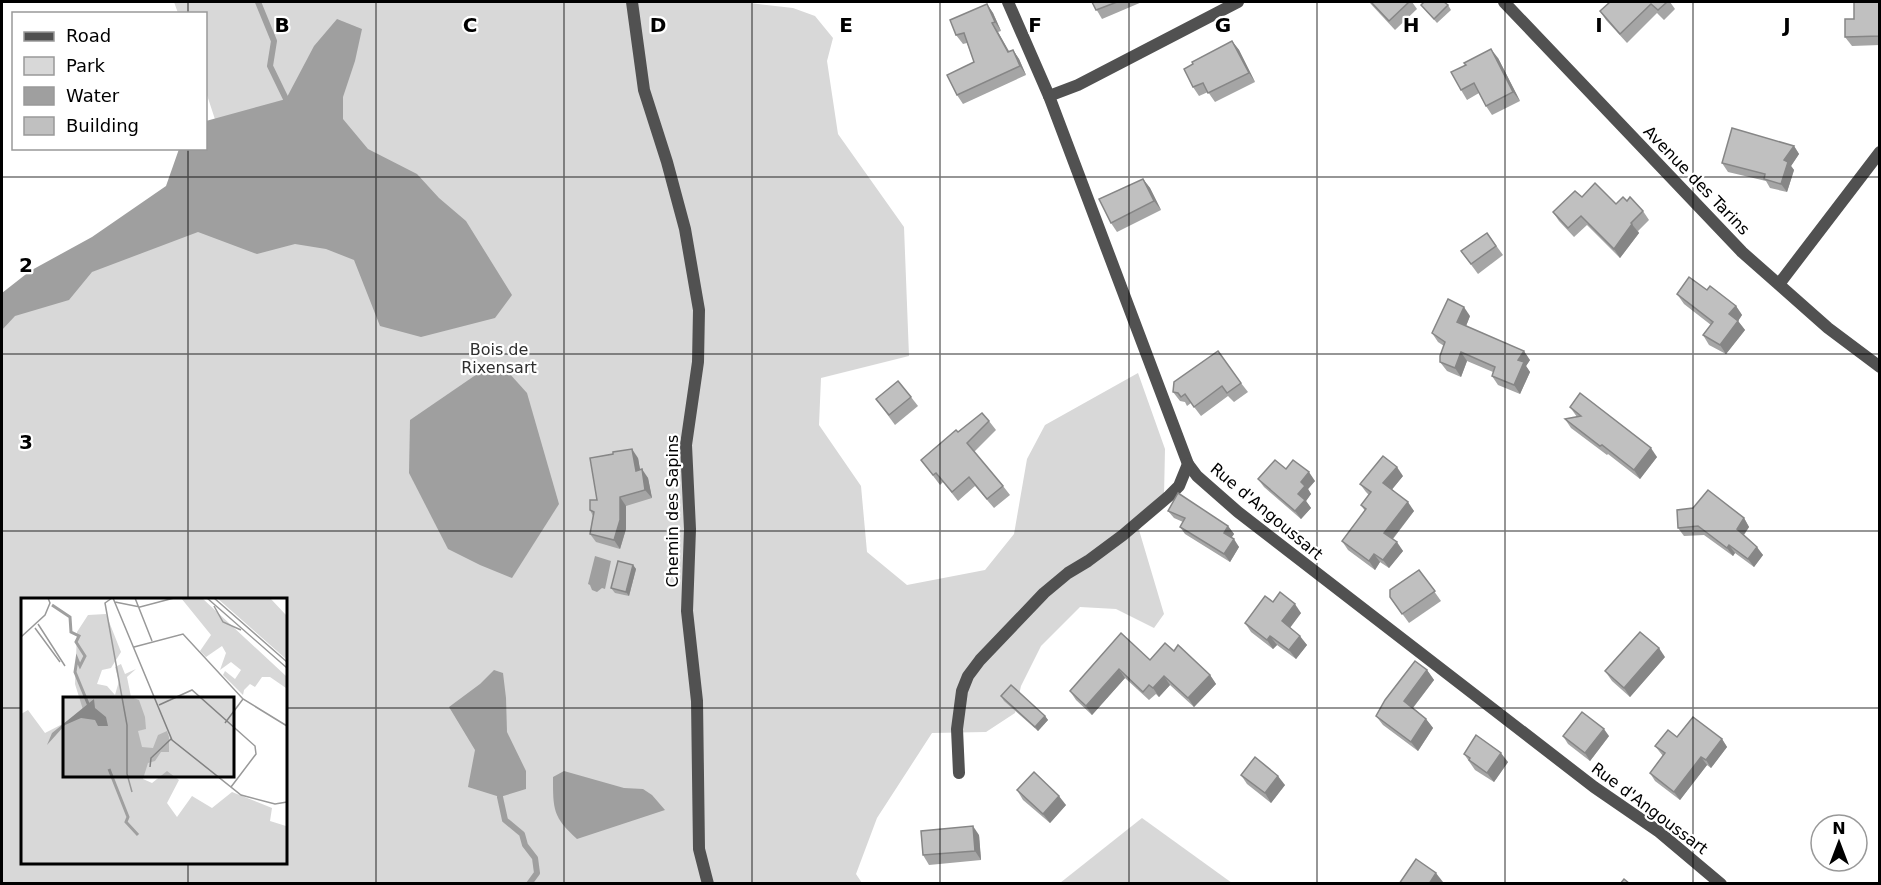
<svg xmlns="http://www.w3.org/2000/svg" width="1881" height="885" viewBox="0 0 1881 885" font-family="'DejaVu Sans',sans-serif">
<rect width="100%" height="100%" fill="#fff"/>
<g fill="#d8d8d8" fill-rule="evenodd">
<path d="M174 2H750V3L793 8 815 16 833 38 827 61 838 134 904 227 909 356 821 378 819 425 861 486 867 552 907 585 985 570 1014 534 1027 459 1045 425 1138 373 1165 449 1164 496 1139 530 1164 614 1154 628 1116 609 1080 607 1041 646 1021 686 1015 713 986 732 932 733 877 818 856 874 862 883 2 884V296L233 174 206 92V14L178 13ZM22 600H285V862H22Z"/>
<path d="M1142 818 1232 883H1060Z"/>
</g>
<g fill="#9f9f9f">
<path d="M337 19 362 29 355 61 343 97V119L368 149 417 174 439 198 466 221 512 295 495 318 421 337 380 326 354 260 326 249 295 244 257 254 198 232 92 272 69 300 15 316 2 330V293L30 271 92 237 166 186 179 149 206 148V121L286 99 314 46Z"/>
<path d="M483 370 509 373 527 393 559 504 512 578 480 565 448 549 409 473 410 420Z"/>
<path d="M595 556 611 561 605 589 602 588 597 592 592 590 590 585 588 584Z"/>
<path d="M494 670 503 673 506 698 507 732 526 771V789L500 797 468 787 475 750 449 707 480 684Z"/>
<path d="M564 771 624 788 643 789 652 795 665 810 577 839C553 817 553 810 553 777Z"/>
</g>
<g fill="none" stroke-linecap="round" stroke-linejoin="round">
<g stroke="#9f9f9f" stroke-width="6">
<path d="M258 2 274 41 270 66 286 99"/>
<path d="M500 797 505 820 522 834 525 845 535 858 537 873 529 884"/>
</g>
<g stroke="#515151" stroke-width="12">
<path d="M632 2 644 90 667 162 685 229 699 310 698 362 686 445 690 529 687 611 697 701 699 849 708 884"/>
<path d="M1008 2 1049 96 1188 464 1197 476 1238 512 1594 787 1658 831 1721 884"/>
<path d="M1504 2 1742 252 1828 328 1880 367"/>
<path d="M1049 96 1078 85 1238 2"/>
<path d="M1779 284 1880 152"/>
<path d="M959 773 957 729 962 691 968 676 980 660 1044 593 1068 573 1088 561 1123 535 1169 496 1179 486 1188 464"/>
</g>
</g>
<g fill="#a5a5a5">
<path d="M1092 2H1142L1102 19Z"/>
<path d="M1369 2H1412L1417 9 1395 30Z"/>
<path d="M1610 2H1670L1675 9 1664 20 1657 13 1627 43 1606 20 1600 11Z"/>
<path d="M1880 2V45L1852 46 1845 37 1854 19Z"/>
<path d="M987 4 993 13 1001 31 998 32 1009 51 1013 50 1019 59 1026 75 963 104 957 95 974 62 967 43 963 44 956 35Z"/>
<path d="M1421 5H1448L1451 10 1437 23Z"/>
<path d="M1232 41 1239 50 1255 82 1215 102 1208 92 1199 96 1193 87Z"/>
<path d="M1498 58 1520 101 1492 115 1486 106 1479 93 1467 100 1461 90Z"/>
<path d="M1794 146 1799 154 1791 166 1794 170 1787 192 1770 188 1766 181 1728 172 1722 163Z"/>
<path d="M1143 179 1150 188 1161 210 1117 232 1111 223Z"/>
<path d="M1582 197 1616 204 1627 201 1643 211 1649 220 1638 231 1639 233 1620 258 1587 225 1574 237 1559 221 1553 212Z"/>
<path d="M1487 233 1503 255 1478 274 1461 251Z"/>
<path d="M1707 290 1736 306 1742 315 1738 321 1745 330 1726 354 1709 345 1703 335 1711 325 1684 304 1677 294Z"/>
<path d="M1470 316 1466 326 1530 360 1526 366 1530 372 1520 394 1498 385 1492 376 1493 372 1467 361 1461 377 1447 371 1440 362 1444 346 1438 342 1432 333Z"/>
<path d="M1241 383 1248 392 1234 402 1228 396 1201 416 1191 403 1187 406 1185 402 1180 401 1173 392Z"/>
<path d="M911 397 918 406 895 425 876 399Z"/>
<path d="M1570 407 1657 457 1640 479 1608 454 1607 455 1571 428 1565 419 1577 417Z"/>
<path d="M989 421 996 430 974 452 1003 486 1010 495 994 508 975 486 958 501 943 482 940 485 921 460 958 432Z"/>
<path d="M638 458 640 470 648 478 652 498 626 506V529L620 549 596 542 590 534 593 516 590 510 597 500Z"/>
<path d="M1286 469 1315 481 1308 489 1311 494 1306 501 1311 508 1301 519 1264 487 1258 479Z"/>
<path d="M1403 476 1392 489 1414 511 1393 539 1403 551 1389 568 1380 562 1375 570 1348 550 1342 541 1365 511 1361 505 1369 495 1366 492 1360 484Z"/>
<path d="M1168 511 1228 526 1234 534 1231 538 1239 547 1230 562 1185 534 1180 527 1183 522 1174 518Z"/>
<path d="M1744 518 1749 527 1744 535 1763 555 1754 567 1735 553 1733 556 1704 535 1684 536 1678 528Z"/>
<path d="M633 565 636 569 629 596 615 593 611 588Z"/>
<path d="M1419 570 1441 601 1409 623 1390 597Z"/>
<path d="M1273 602 1301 613 1290 628 1307 645 1296 659 1277 645 1273 649 1251 632 1245 623Z"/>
<path d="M1174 651 1210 675 1216 684 1194 707 1170 685 1159 697 1156 694 1149 700 1125 678 1092 715 1076 700 1070 691 1150 660Z"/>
<path d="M1665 657 1630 697 1612 681 1605 671Z"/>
<path d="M1427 670 1434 680 1413 708 1426 719 1433 728 1418 751 1383 725 1376 716Z"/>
<path d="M1001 696 1045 716 1048 720 1038 731 1004 701Z"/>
<path d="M1563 736H1609L1590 761 1568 744Z"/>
<path d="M1677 737 1722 739 1727 747 1711 768 1707 765 1680 800 1655 781 1650 773 1663 756 1655 746Z"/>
<path d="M1464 754 1508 762 1494 782 1475 770Z"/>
<path d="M1241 775 1285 785 1271 803 1247 784Z"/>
<path d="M1017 790 1066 805 1050 823 1023 800Z"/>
<path d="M979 835 981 860 929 865 923 855Z"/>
</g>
<g fill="#868686">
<path d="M987 4 993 13 1001 31 995 22Z"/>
<path d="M992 23 998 32 1014 61 1008 52Z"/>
<path d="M1232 41 1239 50 1255 82 1249 73Z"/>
<path d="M1491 49 1498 58 1520 101 1513 92Z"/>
<path d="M1013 50 1019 59 1026 75 1020 66Z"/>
<path d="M1794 146 1799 154 1791 166 1794 170 1787 192 1781 184 1784 160Z"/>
<path d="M1143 179 1150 188 1161 210 1154 201Z"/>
<path d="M1631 223 1639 233 1620 258 1614 249Z"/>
<path d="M1736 306 1742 315 1736 324 1729 314Z"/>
<path d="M1464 307 1470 316 1464 331 1457 322Z"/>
<path d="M1738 321 1745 330 1726 354 1720 345Z"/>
<path d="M1524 351 1530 360 1526 366 1530 372 1520 394 1514 385 1518 360Z"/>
<path d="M1461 352 1467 361 1461 377 1455 368Z"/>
<path d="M1651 448 1657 457 1640 479 1634 470Z"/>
<path d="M632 449 638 458 642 480 636 471Z"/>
<path d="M1397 467 1403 476 1390 492 1383 483Z"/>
<path d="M642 469 648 478 652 498 645 490Z"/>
<path d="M1309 472 1315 481 1308 489 1311 494 1306 501 1311 508 1301 519 1295 511 1301 482Z"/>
<path d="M620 497 626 506V529L620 549 614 540Z"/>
<path d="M1408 502 1414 511 1390 542 1384 533Z"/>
<path d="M1744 518 1749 527 1742 537 1737 529Z"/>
<path d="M1228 526 1234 534 1229 541 1224 533Z"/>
<path d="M1234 539 1239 547 1230 562 1224 554Z"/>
<path d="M1397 542 1403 551 1389 568 1383 560Z"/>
<path d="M1729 545 1735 553 1733 556 1727 548Z"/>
<path d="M1757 547 1763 555 1754 567 1748 559Z"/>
<path d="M1374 554 1380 562 1375 570 1369 561Z"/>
<path d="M633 565 636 569 629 596 626 592Z"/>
<path d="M1295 604 1301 613 1288 630 1282 621Z"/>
<path d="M1270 636 1277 645 1273 649 1267 640Z"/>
<path d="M1300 636 1307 645 1296 659 1289 650Z"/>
<path d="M1659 648 1665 657 1630 697 1624 688Z"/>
<path d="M1119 669 1125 678 1092 715 1086 706Z"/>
<path d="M1427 670 1434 680 1411 710 1404 701Z"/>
<path d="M1210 675 1216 684 1194 707 1188 698Z"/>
<path d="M1164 676 1170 685 1159 697 1153 688Z"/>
<path d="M1045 716 1048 720 1038 731 1035 727Z"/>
<path d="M1426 719 1433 728 1418 751 1411 742Z"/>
<path d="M1604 729 1609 736 1590 761 1585 753Z"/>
<path d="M1722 739 1727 747 1711 768 1706 760Z"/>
<path d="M1501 753 1508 762 1494 782 1487 773Z"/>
<path d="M1701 757 1707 765 1680 800 1674 792Z"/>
<path d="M1278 776 1285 785 1271 803 1265 793Z"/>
<path d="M1059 796 1066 805 1050 823 1043 814Z"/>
<path d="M973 826 979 835 981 860 975 851Z"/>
<path d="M1436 873 1443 882 1442 884H1429Z"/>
</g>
<g fill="#c0c0c0" stroke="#868686" stroke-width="1.5">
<path d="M1092 2H1117L1096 10Z"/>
<path d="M1371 2H1409L1389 21Z"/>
<path d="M1424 2H1444L1448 5 1434 19 1421 5Z"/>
<path d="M1610 2H1667L1658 10 1651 4 1620 34 1600 11Z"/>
<path d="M1854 2H1880V36L1845 37V19H1854Z"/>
<path d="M987 4 995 22 992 23 1008 52 1013 50 1020 66 957 95 947 75 974 62 964 33 956 35 950 20Z"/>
<path d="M1232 41 1249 73 1208 93 1203 83 1193 87 1184 69 1193 64 1192 62Z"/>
<path d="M1491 49 1513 92 1486 106 1474 83 1461 90 1451 72 1466 65 1464 63Z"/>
<path d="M1732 128 1794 146 1784 160 1788 162 1781 184 1764 179 1765 174 1722 163Z"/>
<path d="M1143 179 1154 201 1111 223 1099 199Z"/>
<path d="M1595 183 1616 204 1623 197 1627 201 1630 197 1643 211 1631 223 1632 224 1614 249 1581 216 1568 228 1553 212 1575 191 1582 197Z"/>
<path d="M1487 233 1496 246 1471 264 1461 251Z"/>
<path d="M1689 277 1707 290 1710 286 1736 306 1729 314 1738 321 1720 345 1703 335 1713 322 1677 294Z"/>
<path d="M1448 299 1464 307 1457 322 1524 351 1518 360 1524 362 1514 385 1492 376 1495 367 1461 352 1455 368 1440 362V356L1445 342 1432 333Z"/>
<path d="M1218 351 1241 383 1227 393 1222 386 1194 407 1185 394 1181 397 1178 393 1173 392 1174 382Z"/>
<path d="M898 381 911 397 889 415 876 399Z"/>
<path d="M1580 393 1651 448 1634 470 1602 445 1600 446 1565 419 1581 416 1570 407Z"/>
<path d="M982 413 989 421 967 443 1003 486 987 499 969 477 952 492 936 473 933 475 921 460 956 430 958 432Z"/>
<path d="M632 449 636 471 642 469 645 490 620 497V520L614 540 590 534 594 512 590 510V500H597L590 458 613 454V452Z"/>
<path d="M1383 456 1397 467 1383 483 1408 502 1384 533 1397 542 1383 560 1374 554 1369 561 1342 541 1366 509 1361 505 1371 492 1360 484Z"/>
<path d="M1275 460 1286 469 1293 460 1309 472 1301 482 1305 486 1298 494 1305 500 1295 511 1258 479Z"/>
<path d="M1708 490 1744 518 1737 529 1757 547 1748 559 1729 545 1727 548 1698 526 1678 528 1677 510 1693 508Z"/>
<path d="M1178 493 1228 526 1224 533 1234 539 1224 554 1180 527 1185 518 1168 511Z"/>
<path d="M618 561 633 565 626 592 611 588Z"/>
<path d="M1419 570 1435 591 1402 614 1390 597V590Z"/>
<path d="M1280 592 1295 604 1282 621 1300 636 1289 650 1270 636 1267 640 1245 623 1265 596 1273 602Z"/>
<path d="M1640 632 1659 648 1624 688 1605 671Z"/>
<path d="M1121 633 1150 660 1165 643 1174 651 1178 645 1210 675 1188 698 1164 676 1153 688 1149 685 1143 692 1119 669 1086 706 1070 691Z"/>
<path d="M1415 661 1427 670 1404 701 1426 719 1411 742 1376 716 1385 700Z"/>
<path d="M1011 685 1045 716 1035 727 1001 696Z"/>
<path d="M1582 712 1604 729 1585 753 1563 736Z"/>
<path d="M1693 717 1722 739 1706 760 1701 757 1674 792 1650 773 1665 753 1655 746 1668 730 1677 737Z"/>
<path d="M1476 735 1501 753 1487 773 1469 760 1470 758 1464 754Z"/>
<path d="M1255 757 1278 776 1265 793 1241 775Z"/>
<path d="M1034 772 1059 796 1043 814 1017 790Z"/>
<path d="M973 826 975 851 923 855 921 831Z"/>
<path d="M1416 859 1436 873 1429 884H1399Z"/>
<path d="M1624 879 1630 884H1620Z"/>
</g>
<path fill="none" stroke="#000" stroke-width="1.5" stroke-opacity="0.55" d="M188 2V14M376 2V884M564 2V884M752 2V884M940 2V884M1129 2V884M1317 2V884M1505 2V884M1693 2V884M188 148V600M2 177H1880M2 354H1880M2 531H1880M2 708H22M285 708H1880M188 862V884"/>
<g text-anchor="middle" stroke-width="4.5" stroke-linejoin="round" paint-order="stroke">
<g font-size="16" fill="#000" stroke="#fff">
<text transform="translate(1697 180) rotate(46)" y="6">Avenue des Tarins</text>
<text transform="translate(672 511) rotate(-90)" y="6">Chemin des Sapins</text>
<text transform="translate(1267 511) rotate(40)" y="6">Rue d'Angoussart</text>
<text transform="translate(1650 808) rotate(37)" y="6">Rue d'Angoussart</text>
</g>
<g font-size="16" fill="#2f2f2f" stroke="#fff">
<text x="499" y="355">Bois de<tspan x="499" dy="18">Rixensart</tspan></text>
</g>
</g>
<g transform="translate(21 598)">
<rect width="266" height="266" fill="#fff"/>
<path d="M160 0H181L265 78V90L249 79H241L234 89 229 86 223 92 222 97 202 77 204 73 214 81 220 72 210 64 199 72 205 55 201 48 185 59 179 53 190 37ZM196 0H249L265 17V61ZM85 16 100 54 90 70 81 72 76 86 86 88 94 97 98 83 94 69 100 66 104 76 115 71 106 79 110 99 118 102 124 119 125 131 117 133 121 149 132 150 137 137 146 133 148 139V154H140L134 163 127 165 122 181 131 185 146 173 158 182 146 205 156 219 171 198 191 210 211 194 251 210 249 223 265 228V265H0V116L7 112 24 135 63 115 54 86 56 34 67 17Z" fill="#d8d8d8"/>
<path d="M73 101 74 110 85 119 87 128H77L74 122 60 120 44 127 26 147 31 135Z" fill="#9f9f9f"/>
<path fill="none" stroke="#9f9f9f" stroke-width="3" d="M31 7 49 19 50 34 58 38 55 44 64 58 59 68 56 61 54 74 68 108M88 171 107 219 105 224 117 237"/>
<path fill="none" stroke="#999" stroke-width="1.5" d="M91 0 84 5 106 127V176L111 194M92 0 151 142 220 197 254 206 266 204M114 0 131 43M186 0 266 70M193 0 266 64M94 4 119 9 153 0M193 8 202 24 220 32M17 26 44 68M14 30 39 64M0 39 24 17 29 5 27 0M113 49 162 36 222 101 266 128M138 107 171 92 234 148 235 156 210 189M204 125 222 101M129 169 130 160 150 141"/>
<path fill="#000" fill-opacity="0.15" stroke="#000" stroke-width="3" d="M42 99H213V179H42Z"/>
<rect width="266" height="266" fill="none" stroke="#000" stroke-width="3"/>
</g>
<g font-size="20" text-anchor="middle" font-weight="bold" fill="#000" stroke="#fff" stroke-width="4.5" stroke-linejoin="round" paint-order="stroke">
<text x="282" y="32">B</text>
<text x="470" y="32">C</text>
<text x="658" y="32">D</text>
<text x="846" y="32">E</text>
<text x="1035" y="32">F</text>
<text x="1223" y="32">G</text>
<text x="1411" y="32">H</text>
<text x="1599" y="32">I</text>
<text x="1787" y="32">J</text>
<text x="26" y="272">2</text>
<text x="26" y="449">3</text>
</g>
<rect width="1881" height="885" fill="none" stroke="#000000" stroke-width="6"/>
<rect x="12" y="12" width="195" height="138" fill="#ffffff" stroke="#999999" stroke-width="1.5"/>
<rect x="24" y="32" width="30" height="9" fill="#515151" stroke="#999999" stroke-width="1.5"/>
<text x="66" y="42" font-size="18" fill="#000000">Road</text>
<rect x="24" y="57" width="30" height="18" fill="#d8d8d8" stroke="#999999" stroke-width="1.5"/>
<text x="66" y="72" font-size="18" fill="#000000">Park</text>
<rect x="24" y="87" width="30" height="18" fill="#9f9f9f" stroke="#999999" stroke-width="1.5"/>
<text x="66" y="102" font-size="18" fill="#000000">Water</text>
<rect x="24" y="117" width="30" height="18" fill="#c0c0c0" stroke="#999999" stroke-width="1.5"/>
<text x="66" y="132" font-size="18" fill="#000000">Building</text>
<g transform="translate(1839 843)"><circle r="28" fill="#ffffff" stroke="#999999" stroke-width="1.5"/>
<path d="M0-4.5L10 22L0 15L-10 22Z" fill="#000000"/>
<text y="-9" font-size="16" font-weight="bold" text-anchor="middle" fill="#000000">N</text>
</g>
</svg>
